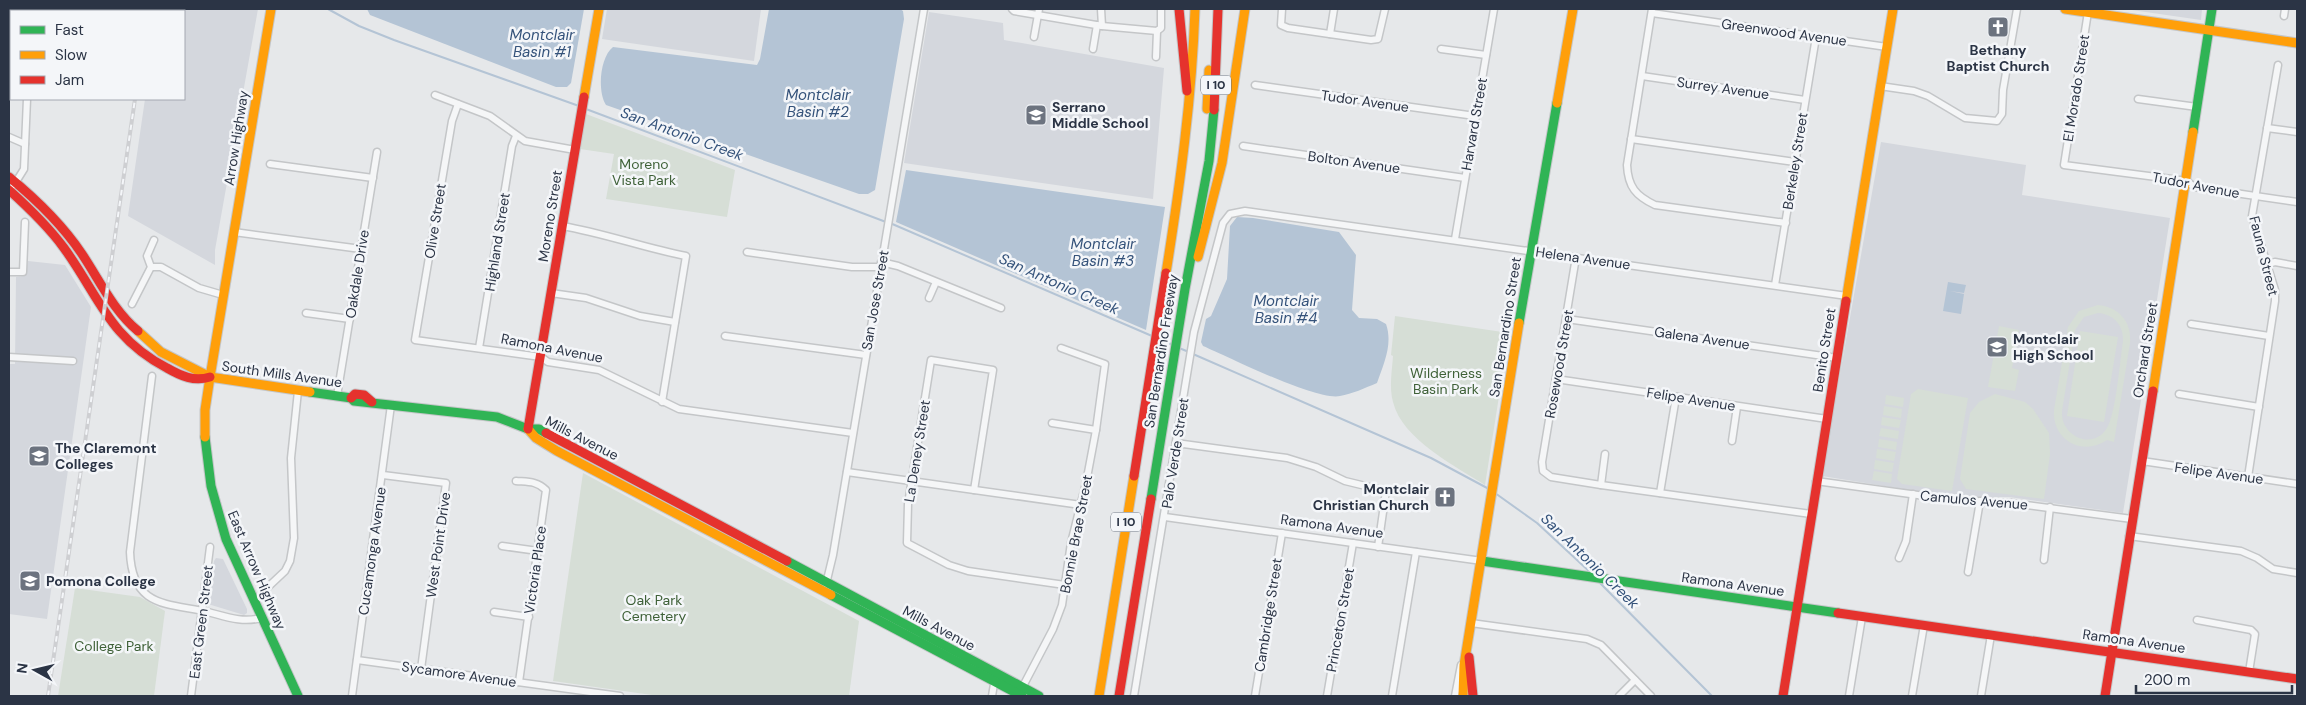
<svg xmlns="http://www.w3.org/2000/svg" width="2306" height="705" viewBox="0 0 2306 705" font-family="'DM Sans',sans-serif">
<rect width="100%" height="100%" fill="#e6e8ea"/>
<g fill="#d4d7dd">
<path d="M159 9H258L215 250V265L128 216 145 99H184V11H158Z"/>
<path d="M607 9H761L754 61 602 39Z"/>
<path d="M2125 9H2202L2201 20Z"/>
<path d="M929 12 1003 23 1004 40 1164 68 1153 199 904 163Z"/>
<path d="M1881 142 2026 165 2022 195 2170 218 2123 513 2009 497H1953L1822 476Z"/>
<path d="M28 261 65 265 91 307 47 619 9 614V364H15L16 277 25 276Z"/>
<path d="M216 558 223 559 247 609V613L244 615 208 604 214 561Z"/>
</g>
<g fill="#d6ded6" fill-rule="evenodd">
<path d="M586 114 735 170 727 217 606 199 614 154 580 149Z"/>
<path d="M2098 305C2119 307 2132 322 2130 343L2114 442 2107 440C2082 457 2052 440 2054 410L2068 327 2079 311ZM2098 313C2114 314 2124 326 2123 341 2120 361 2116 410 2108 426 2095 452 2060 437 2062 411L2075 330 2084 317Z"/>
<path d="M1395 316 1509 333 1485 485C1455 466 1402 439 1393 402 1389 387 1392 371 1393 356L1391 355Z"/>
<path d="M1999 326 2019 330 2012 368 2019 370 2015 391 1988 387Z"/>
<path d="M2080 331 2118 337 2104 422 2067 416Z"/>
<path d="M1918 389 1968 398 1952 491 1902 484 1897 479 1911 394Z"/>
<path d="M1995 394 2025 402 2033 409 2049 433 2050 454 2044 499 1966 489 1960 479 1970 413 1979 402Z"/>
<path d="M1886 395 1904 398 1903 407 1885 404Z"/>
<path d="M1884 406 1902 409 1901 418 1883 415Z"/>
<path d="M1882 417 1901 420 1899 428 1881 425Z"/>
<path d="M1881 428 1899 431 1898 439 1879 436Z"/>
<path d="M1879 439 1897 442 1896 450 1878 447Z"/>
<path d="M1877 449 1896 452 1894 461 1876 458Z"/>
<path d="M1875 460 1894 463 1892 472 1874 469Z"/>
<path d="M1874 471 1892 474 1891 483 1872 480Z"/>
<path d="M583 473 859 621 849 696H659L553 681Z"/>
<path d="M75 588 140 597 165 611 154 696H58Z"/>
</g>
<g fill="#b4c4d5">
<path d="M367 9H584L571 83 567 87H556L370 15Z"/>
<path d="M769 9H900L903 11 904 19 875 190 868 194H859L606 105C597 91 600 57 613 47L757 65 760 59Z"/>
<path d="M906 170 1165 207 1146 330 896 222Z"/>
<path d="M1237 217 1253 218 1339 232 1356 255 1352 310 1359 318 1377 319 1386 324C1393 344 1384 363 1377 383 1365 388 1352 394 1340 396 1316 401 1229 357 1203 346L1201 342 1206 319 1211 316 1227 279 1230 226Z"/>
<path d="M1948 282 1966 285 1964 293 1950 291 1964 294 1961 314 1943 311Z"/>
</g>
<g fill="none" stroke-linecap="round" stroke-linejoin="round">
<g stroke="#b4c4d5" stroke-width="2">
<path d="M328 9 359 26 394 40 579 106"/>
<path d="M586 109 886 222"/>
<path d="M890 223 1152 336"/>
<path d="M1159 339 1173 345"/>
<path d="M1179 348 1189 352"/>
<path d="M1193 354 1431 458 1489 489"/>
<path d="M1495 493 1537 523 1591 573"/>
<path d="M1599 582 1712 696"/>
</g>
<g stroke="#c4c6c8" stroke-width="9">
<g id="street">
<path d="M1012 9 1014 11 1102 26 1157 31 1161 28V9"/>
<path d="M1101 9 1102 26"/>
<path d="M1282 9 1281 25 1288 28 1371 40 1378 39 1385 9"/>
<path d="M1652 9 1627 165C1628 187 1636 196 1655 205L1786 223"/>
<path d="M2088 12 2064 165 2187 181 2194 187 2297 202"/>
<path d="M1652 13 1887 47"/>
<path d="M2284 16 2285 9"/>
<path d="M1330 34 1334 9"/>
<path d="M1034 37 1039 9"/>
<path d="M1093 49 1097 25"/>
<path d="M1441 49 1486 55"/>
<path d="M1156 57 1157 31"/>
<path d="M1642 76 1805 100"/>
<path d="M1255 85 1475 116"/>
<path d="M1880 86 1914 91 1928 96 1965 118 1997 121 2002 114 2003 90 2017 9"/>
<path d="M435 95 490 116 525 141 575 150"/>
<path d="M2138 99 2197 107"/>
<path d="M458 104 452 121 415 340 541 357 548 362 599 370 679 409 853 433"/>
<path d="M2267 128 2297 132"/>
<path d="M9 137 25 144"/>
<path d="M1631 139 1795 162"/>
<path d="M1243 146 1465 178"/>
<path d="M270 164 373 178"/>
<path d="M14 185 24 169 27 99"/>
<path d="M562 226C604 233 644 248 686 256L662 402"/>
<path d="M234 232 361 249"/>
<path d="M1455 239 1494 9"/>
<path d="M747 252 852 267H881"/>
<path d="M1576 257 1542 462 1543 471 1551 477 1601 485 1811 514"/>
<path d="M881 262 898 266 1001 308"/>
<path d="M2268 264 2275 262 2297 266"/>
<path d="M151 267H161L199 288 223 295"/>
<path d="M9 272H23L25 222"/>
<path d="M1775 285 1816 37"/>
<path d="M551 293 586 298 640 316 675 322"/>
<path d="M929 298 936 282"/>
<path d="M132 304 151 267 147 256 154 240"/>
<path d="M306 313 350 319"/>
<path d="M1567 319 1837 358"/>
<path d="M2191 324 2269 336"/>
<path d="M725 336 866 355"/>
<path d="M479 348 512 146 516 136"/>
<path d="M9 357 73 361"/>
<path d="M152 376 130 552C132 608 167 603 208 612 227 617 242 623 261 618"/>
<path d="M1556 379 1827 419"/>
<path d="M2179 394 2259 407"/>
<path d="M337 396 377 152"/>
<path d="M1052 423 1096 430"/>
<path d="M1732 441 1737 407"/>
<path d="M1176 443 1287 458 1316 467 1345 481 1386 491 1378 547"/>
<path d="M2142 461 2297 484"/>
<path d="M847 472 1081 505"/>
<path d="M383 475 446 483 421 669"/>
<path d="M2248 477 2275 301V290L2252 216 2278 65"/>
<path d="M516 481C528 482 537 481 546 490L519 682"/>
<path d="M1816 481 1954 500 2011 503 2132 519"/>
<path d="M1601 485 1605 454"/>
<path d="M974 490 993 370 931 360 908 504 907 543 949 565 968 571 1065 585"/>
<path d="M1660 493 1676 397"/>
<path d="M1165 517 1482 561"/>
<path d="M2129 536 2241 551 2257 558 2273 569 2297 573"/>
<path d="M502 546 538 551"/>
<path d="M1899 558 1906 541 1913 494"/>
<path d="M2044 560 2050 507"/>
<path d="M1968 572 1980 501"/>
<path d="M826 584 833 555 924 9"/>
<path d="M268 587 285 571 290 561 294 538 291 458 298 391"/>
<path d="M494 612 529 617"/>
<path d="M2197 620 2251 630 2255 634 2249 672"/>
<path d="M1471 623 1587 639 1601 645 1651 696"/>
<path d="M357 660 620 696"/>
<path d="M1021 690 1053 629 1062 605 1071 543 1086 483 1096 430 1105 364 1061 348"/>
<path d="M191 696 210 547"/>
<path d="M352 696 391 405"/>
<path d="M992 696 995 678"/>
<path d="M1134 696 1194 332 1223 223 1230 214 1245 211 1847 296"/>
<path d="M1255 696 1282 533"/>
<path d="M1327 696 1353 543"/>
<path d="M1392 696 1416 552"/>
<path d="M1455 696 1461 665"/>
<path d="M1619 696 1635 680"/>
<path d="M1849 696 1862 617"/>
<path d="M1912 696 1924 625"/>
<path d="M1981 696 1991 635"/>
</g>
</g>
<g stroke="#c4c6c8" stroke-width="11">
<g id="fast">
<path d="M2193 132 2212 9"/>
<path d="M1519 323 1557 103"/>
<path d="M310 392 351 398 354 401 497 417 528 429H539L546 433"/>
<path d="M205 437 211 486 226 539 298 696"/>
<path d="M1151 499 1185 289 1209 161 1214 110"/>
<path d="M787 561 1039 696"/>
<path d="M1482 561 1838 613"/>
<path d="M831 595 1022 696"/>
</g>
</g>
<g stroke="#c4c6c8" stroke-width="11">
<g id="slow">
<path d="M2065 9 2297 43"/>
<path d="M584 97 599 9"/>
<path d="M1557 103 1573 9"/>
<path d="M1207 109 1209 70"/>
<path d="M1198 257 1222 163 1245 9"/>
<path d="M1166 273C1180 185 1192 98 1195 9"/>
<path d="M1846 301 1893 9"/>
<path d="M138 331 161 352 210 377 310 392"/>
<path d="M2153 391 2193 132"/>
<path d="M528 429 536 438 557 451 831 595"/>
<path d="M205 437V410L210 377 271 9"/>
<path d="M1099 696 1134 476"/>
<path d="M1463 696 1464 665 1519 323"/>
</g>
</g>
<g stroke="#c4c6c8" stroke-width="11">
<g id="jam">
<path d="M1179 9 1187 91"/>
<path d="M1214 110 1218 9"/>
<path d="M9 177C37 200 62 224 82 254 100 281 113 310 138 331"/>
<path d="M9 190C29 208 48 226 64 248 99 296 109 338 167 368 181 376 194 382 210 377"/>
<path d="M351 398 355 394 364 395 372 402"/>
<path d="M528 429 584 97"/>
<path d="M546 433 787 561"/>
<path d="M1134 476 1166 273"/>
<path d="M1838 613 2297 679"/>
<path d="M1469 657 1473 696"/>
<path d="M1119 696 1151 499"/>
<path d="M1783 696 1846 301"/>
<path d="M2105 696 2153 391"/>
</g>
</g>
<use href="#street" stroke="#f5f6f7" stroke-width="6"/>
<use href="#fast" stroke="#30b455" stroke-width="9"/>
<use href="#slow" stroke="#ff9f0a" stroke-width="9"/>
<use href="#jam" stroke="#e5322d" stroke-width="9"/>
<g stroke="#cecfd2" stroke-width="4">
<g id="rail">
<path d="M142 11V9"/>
<path d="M48 696 135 99"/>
</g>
</g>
<use href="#rail" stroke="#f4f6f9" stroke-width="2" stroke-dasharray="5.5" stroke-linecap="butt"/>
</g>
<defs>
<g id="church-square" transform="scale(1.125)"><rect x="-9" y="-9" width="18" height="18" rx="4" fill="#6c737f" stroke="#f4f6f9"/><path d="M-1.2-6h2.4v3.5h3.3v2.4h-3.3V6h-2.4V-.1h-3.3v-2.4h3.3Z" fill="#fff"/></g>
<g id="school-square" transform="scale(1.125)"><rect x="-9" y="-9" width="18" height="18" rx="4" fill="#6c737f" stroke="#f4f6f9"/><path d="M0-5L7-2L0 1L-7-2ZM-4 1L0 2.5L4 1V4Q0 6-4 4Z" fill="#fff"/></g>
<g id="university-square" transform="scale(1.125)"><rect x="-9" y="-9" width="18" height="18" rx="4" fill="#6c737f" stroke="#f4f6f9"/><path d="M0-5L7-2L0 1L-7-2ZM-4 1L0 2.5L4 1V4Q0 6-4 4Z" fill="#fff"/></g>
</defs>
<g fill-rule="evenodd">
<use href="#church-square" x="1998" y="27"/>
<use href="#school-square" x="1036" y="115"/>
<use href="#school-square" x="1997" y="347"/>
<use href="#university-square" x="39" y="456"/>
<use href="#church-square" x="1445" y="497"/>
<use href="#university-square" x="30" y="581"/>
</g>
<g text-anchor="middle" stroke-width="5" stroke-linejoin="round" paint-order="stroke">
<g fill="#f4f6f9" stroke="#676e7b" stroke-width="1">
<rect x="1201" y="75.5" width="30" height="19" rx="4"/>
<rect x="1111" y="512.5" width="30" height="19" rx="4"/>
</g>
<g font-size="12" font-weight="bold" fill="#2b3445">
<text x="1216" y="89">I 10</text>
<text x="1126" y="526">I 10</text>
</g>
<g font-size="14" fill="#2b3445" stroke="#f4f6f9">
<text transform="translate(1784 32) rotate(8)" y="5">Greenwood Avenue</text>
<text transform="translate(1723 88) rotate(8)" y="5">Surrey Avenue</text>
<text transform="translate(2076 88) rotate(-81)" y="5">El Morado Street</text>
<text transform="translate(1365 101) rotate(8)" y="5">Tudor Avenue</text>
<text transform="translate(1474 124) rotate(-80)" y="5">Harvard Street</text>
<text transform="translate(236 138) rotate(-81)" y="5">Arrow Highway</text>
<text transform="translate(1795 161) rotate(-81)" y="5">Berkeley Street</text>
<text transform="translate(1354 162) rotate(8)" y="5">Bolton Avenue</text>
<text transform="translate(2196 185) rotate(11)" y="5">Tudor Avenue</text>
<text transform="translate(550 216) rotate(-81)" y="5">Moreno Street</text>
<text transform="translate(435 221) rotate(-81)" y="5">Olive Street</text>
<text transform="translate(497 242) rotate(-81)" y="5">Highland Street</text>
<text transform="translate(2264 256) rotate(76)" y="5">Fauna Street</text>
<text transform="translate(1583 258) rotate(8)" y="5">Helena Avenue</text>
<text transform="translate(357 274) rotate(-81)" y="5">Oakdale Drive</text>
<text transform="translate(875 300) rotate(-80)" y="5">San Jose Street</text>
<text transform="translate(1505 327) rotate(-81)" y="5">San Bernardino Street</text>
<text transform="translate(1702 338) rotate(8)" y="5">Galena Avenue</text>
<text transform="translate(552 348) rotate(11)" y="5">Ramona Avenue</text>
<text transform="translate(1824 350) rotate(-81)" y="5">Benito Street</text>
<text transform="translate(2145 350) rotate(-81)" y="5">Orchard Street</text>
<text transform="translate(1161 351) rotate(-81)" y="5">San Bernardino Freeway</text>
<text transform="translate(1559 364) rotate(-80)" y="5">Rosewood Street</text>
<text transform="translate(282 374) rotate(8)" y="5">South Mills Avenue</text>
<text transform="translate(1691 399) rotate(9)" y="5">Felipe Avenue</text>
<text transform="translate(582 438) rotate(27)" y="5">Mills Avenue</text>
<text transform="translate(917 451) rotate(-81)" y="5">La Deney Street</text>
<text transform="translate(1175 453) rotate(-81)" y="5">Palo Verde Street</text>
<text transform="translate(2219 473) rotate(8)" y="5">Felipe Avenue</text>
<text transform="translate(1974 500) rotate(5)" y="5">Camulos Avenue</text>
<text transform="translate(1332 526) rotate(8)" y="5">Ramona Avenue</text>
<text transform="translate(1076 534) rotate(-79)" y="5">Bonnie Brae Street</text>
<text transform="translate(438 545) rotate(-82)" y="5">West Point Drive</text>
<text transform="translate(372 551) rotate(-82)" y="5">Cucamonga Avenue</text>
<text transform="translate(257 570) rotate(67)" y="5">East Arrow Highway</text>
<text transform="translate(535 570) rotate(-82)" y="5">Victoria Place</text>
<text transform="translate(1733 584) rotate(8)" y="5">Ramona Avenue</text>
<text transform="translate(1268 615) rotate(-81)" y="5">Cambridge Street</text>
<text transform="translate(1340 620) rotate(-80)" y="5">Princeton Street</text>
<text transform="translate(201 622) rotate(-83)" y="5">East Green Street</text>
<text transform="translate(939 628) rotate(28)" y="5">Mills Avenue</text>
<text transform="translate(2134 641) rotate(8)" y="5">Ramona Avenue</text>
<text transform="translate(459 674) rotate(8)" y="5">Sycamore Avenue</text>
</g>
<g font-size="14" font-weight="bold" fill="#2b3445" stroke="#f4f6f9" text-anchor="start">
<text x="1998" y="55" text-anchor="middle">Bethany<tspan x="1998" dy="16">Baptist Church</tspan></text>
<text x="1052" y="112">Serrano<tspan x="1052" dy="16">Middle School</tspan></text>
<text x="2013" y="344">Montclair<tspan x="2013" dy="16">High School</tspan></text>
<text x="55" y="453">The Claremont<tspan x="55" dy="16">Colleges</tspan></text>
<text x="1429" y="494" text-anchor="end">Montclair<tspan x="1429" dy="16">Christian Church</tspan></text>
<text x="46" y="586">Pomona College</text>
</g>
<g font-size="14" fill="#3f6138" stroke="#f4f6f9">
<text x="644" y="169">Moreno<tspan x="644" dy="16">Vista Park</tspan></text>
<text x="1446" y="378">Wilderness<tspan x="1446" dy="16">Basin Park</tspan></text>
<text x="654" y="605">Oak Park<tspan x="654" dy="16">Cemetery</tspan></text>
<text x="114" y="651">College Park</text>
</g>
<g font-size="15" font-style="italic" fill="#34527a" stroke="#f4f6f9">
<text x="542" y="40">Montclair<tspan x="542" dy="17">Basin #1</tspan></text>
<text x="818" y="100">Montclair<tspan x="818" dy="17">Basin #2</tspan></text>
<text transform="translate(682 134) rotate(20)" y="5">San Antonio Creek</text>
<text x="1103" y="249">Montclair<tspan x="1103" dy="17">Basin #3</tspan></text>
<text transform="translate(1059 284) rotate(24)" y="5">San Antonio Creek</text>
<text x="1286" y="306">Montclair<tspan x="1286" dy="17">Basin #4</tspan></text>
<text transform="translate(1590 561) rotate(44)" y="5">San Antonio Creek</text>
</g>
</g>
<rect width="2306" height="705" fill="none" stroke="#2b3445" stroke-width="20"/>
<rect x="10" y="10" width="175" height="90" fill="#f4f6f9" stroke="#a4a8b1"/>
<rect x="20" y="26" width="25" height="8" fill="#30b455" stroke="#a4a8b1"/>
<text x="55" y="35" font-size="15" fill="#2b3445">Fast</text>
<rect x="20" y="51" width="25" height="8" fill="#ff9f0a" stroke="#a4a8b1"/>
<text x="55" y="60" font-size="15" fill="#2b3445">Slow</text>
<rect x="20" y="76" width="25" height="8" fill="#e5322d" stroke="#a4a8b1"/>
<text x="55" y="85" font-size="15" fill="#2b3445">Jam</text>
<g transform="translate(35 670) rotate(278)" stroke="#f4f6f9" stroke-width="4" paint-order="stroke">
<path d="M0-4L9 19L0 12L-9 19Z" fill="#2b3445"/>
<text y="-8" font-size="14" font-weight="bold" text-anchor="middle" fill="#2b3445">N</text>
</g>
<path d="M2136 685v8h156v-8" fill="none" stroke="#2b3445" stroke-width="2.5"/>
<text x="2144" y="685" font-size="15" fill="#2b3445" stroke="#f4f6f9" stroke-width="4" paint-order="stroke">200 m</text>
</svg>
